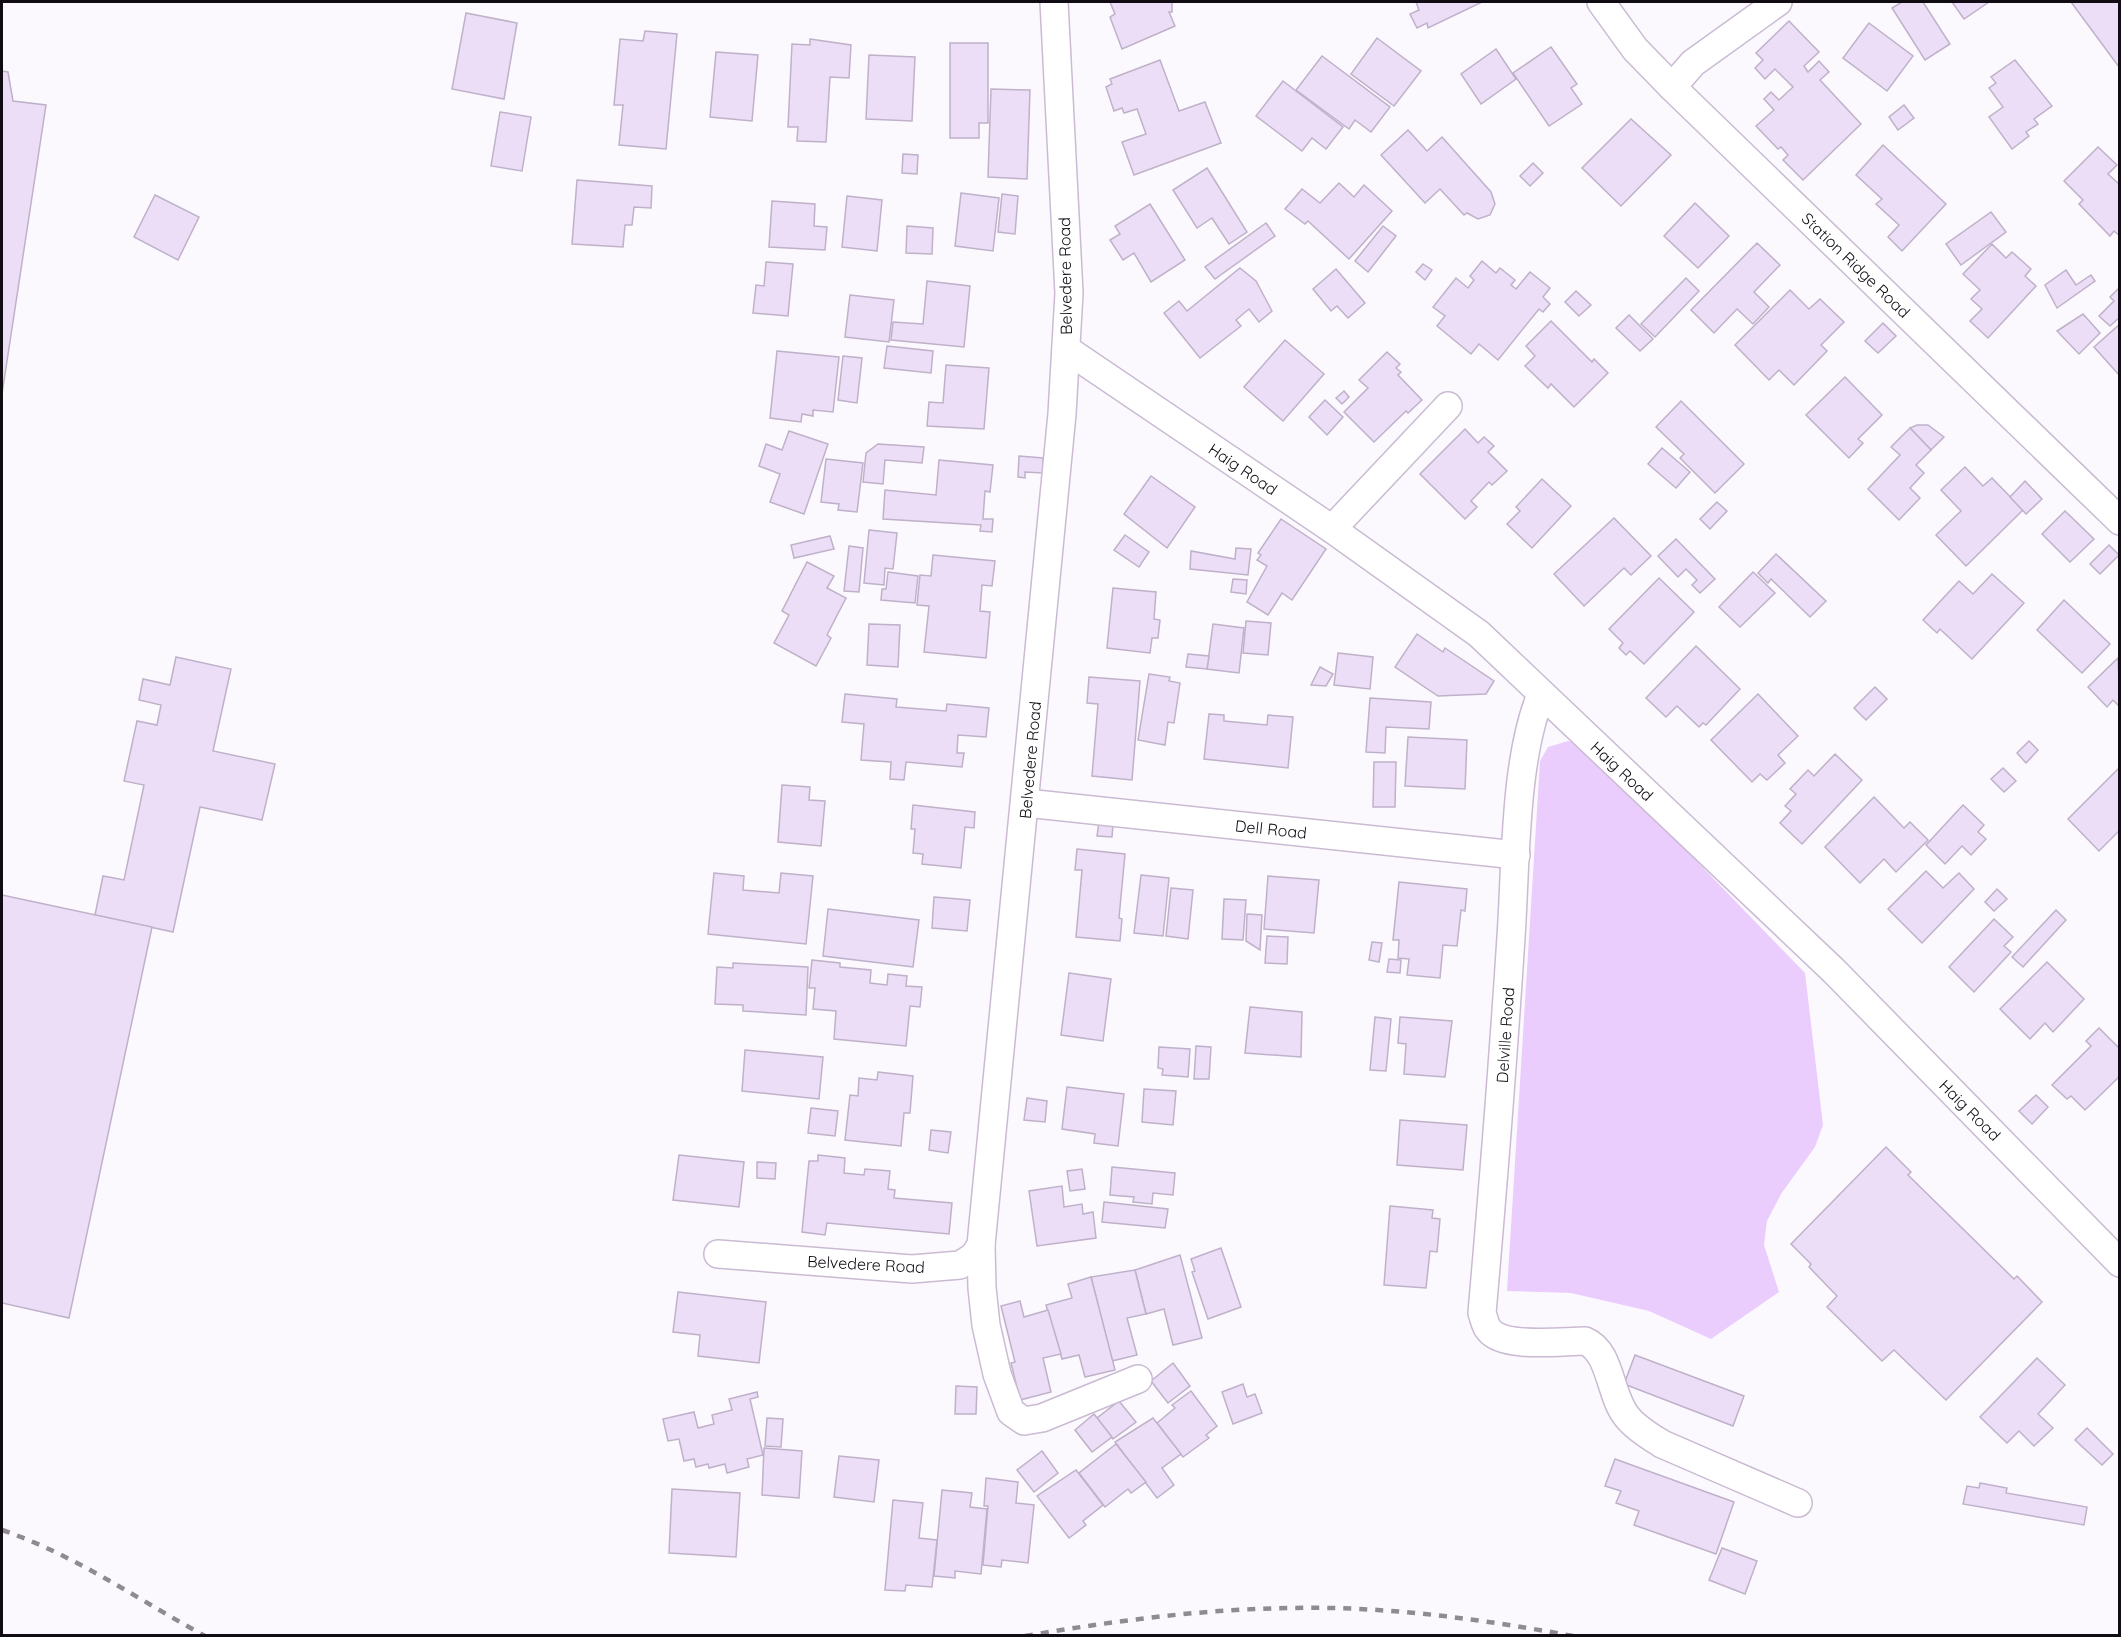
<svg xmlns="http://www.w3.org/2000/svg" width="2121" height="1637" viewBox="0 0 2121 1637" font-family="Quicksand,sans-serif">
<rect width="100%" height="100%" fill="#fcf9fe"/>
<path fill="#eacdfd" d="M1568 741 1585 746 1805 973 1823 1125 1815 1147 1781 1194 1767 1221 1764 1245 1779 1292 1711 1339 1649 1311 1571 1293 1507 1291 1540 761 1548 747Z"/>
<g fill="#eddef7" stroke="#bfb1c9" stroke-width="1.5">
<path d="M1110 2H1172V12H1169L1175 26 1122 49 1110 17 1115 14Z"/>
<path d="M1416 2H1482L1428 28 1427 23 1417 28 1410 14 1419 10Z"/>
<path d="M1902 2H1923L1950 44 1925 60 1892 8Z"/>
<path d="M1952 2H1989L1964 19Z"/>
<path d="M2071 2H2120L2119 67Z"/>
<path d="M466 13 517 23 504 99 452 89Z"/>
<path d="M1789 21 1819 52 1804 66 1808 72 1819 61 1829 72 1820 80 1861 124 1803 180 1783 160 1788 155 1781 147 1778 149 1756 126 1774 110 1764 99 1771 92 1779 100 1793 87 1775 69 1765 79 1755 68 1763 60 1756 53Z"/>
<path d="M1869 23 1913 56 1887 91 1843 58Z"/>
<path d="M645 31 677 34 666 149 619 145 623 105H614L620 39 643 41Z"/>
<path d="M1377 38 1421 71 1394 106 1351 74Z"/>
<path d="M810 39 851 45 849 78 830 77 826 142 797 141 798 127H788L792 44 810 45Z"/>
<path d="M950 43H988V123H979V138H950Z"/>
<path d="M1551 47 1577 84 1571 88 1582 104 1549 126 1513 73Z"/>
<path d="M1496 49 1516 79 1481 104 1461 74Z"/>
<path d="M716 52 758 55 752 121 710 117Z"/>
<path d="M869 55 915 57 912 121 866 119Z"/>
<path d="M1322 56 1390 107 1371 132 1355 120 1349 129 1296 90Z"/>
<path d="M1160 60 1179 111 1205 102 1221 143 1134 175 1122 142 1146 134 1137 109 1124 113 1122 108 1114 111 1106 87 1112 84 1110 79Z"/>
<path d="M2015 60 2052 106 2034 119 2038 124 2026 132 2029 136 2012 149 1989 117 2003 107 1989 88 1996 83 1991 77Z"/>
<path d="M2 71 8 72 13 101 46 105 2 394Z"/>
<path d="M1283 81 1343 127 1326 149 1312 138 1302 151 1256 116Z"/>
<path d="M991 89 1030 90 1027 179 988 177Z"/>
<path d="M1904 105 1914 118 1898 130 1889 117Z"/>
<path d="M500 112 531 117 522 171 491 166Z"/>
<path d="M1631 119 1671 155 1621 206 1582 168Z"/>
<path d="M1408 130 1427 151 1442 137 1491 192 1495 204 1490 215 1478 219 1467 213 1464 215 1440 189 1425 203 1381 155Z"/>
<path d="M1883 145 1946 204 1902 251 1888 237 1899 225 1876 204 1882 199 1856 175Z"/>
<path d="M2098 147 2117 165 2108 174 2120 185V236L2114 231 2110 236 2079 204 2083 200 2064 181Z"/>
<path d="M903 154 918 155 917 174 902 173Z"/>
<path d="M1533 163 1543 173 1530 186 1520 176Z"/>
<path d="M1207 168 1247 232 1229 244 1212 218 1197 228 1173 190Z"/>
<path d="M577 180 652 186 651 208 634 207 632 225H625L623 247 572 244Z"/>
<path d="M1339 183 1354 197 1364 185 1392 211 1349 259 1308 221 1305 224 1285 209 1302 189 1320 203Z"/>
<path d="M961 193 999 198 993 251 955 246Z"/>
<path d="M1002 194 1018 196 1015 234 998 232Z"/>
<path d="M155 195 199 217 178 260 134 237Z"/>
<path d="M847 196 882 200 877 251 842 247Z"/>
<path d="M772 201 815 204 814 226 827 227 825 250 769 247Z"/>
<path d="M1695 203 1729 236 1698 268 1664 236Z"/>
<path d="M1150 204 1185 260 1151 282 1134 253 1123 260 1110 240 1120 234 1115 226Z"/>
<path d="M1991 212 2006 232 1961 265 1946 244Z"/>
<path d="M1266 223 1275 236 1215 279 1205 267Z"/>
<path d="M907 226 933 228 932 254 906 253Z"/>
<path d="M1383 226 1396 236 1368 272 1355 261Z"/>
<path d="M1757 243 1780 265 1754 292 1769 307 1753 324 1737 309 1714 333 1691 310Z"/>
<path d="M1992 244 2006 258 2012 252 2031 269 2025 276 2036 286 1988 338 1970 321 1982 309 1971 299 1980 290 1963 274Z"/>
<path d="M1482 261 1496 273 1500 268 1515 280 1511 285 1516 289 1530 272 1550 288 1543 297 1550 304 1543 312 1539 309 1498 360 1479 344 1471 354 1437 326 1445 316 1433 307 1456 278 1468 288 1474 280 1470 276Z"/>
<path d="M766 262 793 264 788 316 753 313 756 285 764 286Z"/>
<path d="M1423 264 1432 270 1425 280 1416 272Z"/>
<path d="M1240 268 1256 281 1272 311 1259 322 1249 309 1236 320 1241 326 1200 358 1164 313 1179 301 1187 311Z"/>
<path d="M1336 269 1365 303 1348 318 1337 306 1331 311 1313 289Z"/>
<path d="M2066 270 2076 285 2091 275 2095 281 2057 308 2045 285Z"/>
<path d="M1686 278 1699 291 1655 337 1641 324Z"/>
<path d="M927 281 970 286 964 347 891 340 893 322 923 324Z"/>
<path d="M2120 287V317L2110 326 2099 316 2114 301 2110 297Z"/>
<path d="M1790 290 1809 309 1820 299 1844 322 1821 345 1827 351 1794 385 1779 370 1769 380 1735 345Z"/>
<path d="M1576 291 1591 305 1579 316 1565 302Z"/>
<path d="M850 295 894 300 889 342 845 337Z"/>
<path d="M2083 314 2100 333 2079 354 2057 331Z"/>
<path d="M1629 315 1653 339 1640 351 1616 328Z"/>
<path d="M1551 321 1592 362 1594 359 1608 373 1574 407 1551 384 1548 388 1525 366 1535 356 1526 346Z"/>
<path d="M1883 323 1896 336 1878 353 1865 341Z"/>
<path d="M2120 324V376L2094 347Z"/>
<path d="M1285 340 1324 374 1283 421 1244 387Z"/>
<path d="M887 346 933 351 931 373 884 368Z"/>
<path d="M777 351 839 357 833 412 813 410V416L802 414 801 422 770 418Z"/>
<path d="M1387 352 1400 364 1396 368 1401 372 1398 375 1422 400 1408 413 1406 411 1374 442 1344 412 1368 388 1359 380Z"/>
<path d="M843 356 862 358 857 403 838 400Z"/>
<path d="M946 365 989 368 984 429 927 426 929 402 943 403Z"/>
<path d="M1845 377 1882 415 1858 439 1863 443 1849 458 1806 415Z"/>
<path d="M1344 391 1349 397 1342 404 1336 398Z"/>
<path d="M1325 400 1343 417 1327 435 1309 417Z"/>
<path d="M1681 401 1744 464 1715 493 1680 458 1684 454 1656 427Z"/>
<path d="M1917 425H1928L1944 437 1931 450 1910 428Z"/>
<path d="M1910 428 1931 450 1916 465 1924 473 1910 488 1920 498 1899 520 1868 489 1900 455 1891 447Z"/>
<path d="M1465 429 1478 443 1484 437 1494 446 1488 452 1507 471 1492 485 1489 482 1471 501 1477 507 1465 519 1420 474Z"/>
<path d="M789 431 828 444 804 514 770 502 780 474 759 466 766 444 782 450Z"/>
<path d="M878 444 924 447 922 463 885 460 883 484 863 482 866 453Z"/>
<path d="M1662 448 1690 472 1676 488 1648 464Z"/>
<path d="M1019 456 1043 458V473L1025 472V478L1018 477Z"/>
<path d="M826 459 863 463 857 512 838 510 839 504 821 502Z"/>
<path d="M939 460 993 465 990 492 985 491 983 519H993L992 532 980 531 981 525 883 519 885 490 936 495Z"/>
<path d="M1965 467 1983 486 1992 478 2023 510 1966 566 1936 535 1961 511 1941 490Z"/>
<path d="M1151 476 1195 507 1167 548 1124 514Z"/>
<path d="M1542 479 1571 506 1532 548 1507 524 1520 511 1516 507Z"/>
<path d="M2025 481 2042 499 2026 514 2010 497Z"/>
<path d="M1717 502 1727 511 1710 529 1700 519Z"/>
<path d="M2065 511 2094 539 2070 562 2042 534Z"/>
<path d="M1614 518 1651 556 1631 575 1624 568 1584 606 1554 574Z"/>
<path d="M1281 519 1326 549 1292 600 1282 593 1268 615 1247 602 1267 566 1257 560 1261 555 1258 553Z"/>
<path d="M869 530 897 533 893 569 885 568 884 585 864 583Z"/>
<path d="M1125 535 1149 552 1139 567 1114 550Z"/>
<path d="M830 536 834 549 794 558 791 545Z"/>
<path d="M1676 539 1715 579 1700 593 1692 585 1697 580 1686 569 1678 577 1658 556Z"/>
<path d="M2109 545 2119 555 2100 574 2090 564Z"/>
<path d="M849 546 863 548 859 592 844 591Z"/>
<path d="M1236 548 1251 549 1248 575 1190 569 1191 551 1235 559Z"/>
<path d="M1776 554 1826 601 1810 617 1771 579 1768 583 1758 573Z"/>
<path d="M933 555 995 561 992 586 982 585 980 611 990 612 986 658 924 652 929 606 917 605 920 575 931 576Z"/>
<path d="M807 562 834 576 827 588 846 598 827 635 831 638 816 666 774 643 789 615 782 611Z"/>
<path d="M888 572 918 576 915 603 881 600 882 589H886Z"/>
<path d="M1753 572 1775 593 1740 627 1719 607Z"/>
<path d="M1992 574 2024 603 1972 659 1940 629 1937 633 1923 620 1959 581 1973 594Z"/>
<path d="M1659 578 1694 612 1644 664 1630 651 1626 655 1619 648 1623 643 1609 629Z"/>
<path d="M1233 579 1247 580 1246 594 1231 592Z"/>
<path d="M1113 588 1156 592 1154 619 1160 620 1158 638H1152L1150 653 1107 648Z"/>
<path d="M2064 600 2110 644 2082 673 2037 630Z"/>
<path d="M1246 621 1271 623 1268 655 1243 653Z"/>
<path d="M869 624 900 625 898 667 867 665Z"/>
<path d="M1213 624 1244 628 1239 673 1207 669Z"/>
<path d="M1417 634 1443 652 1445 648 1494 681 1486 694 1438 696 1395 667Z"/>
<path d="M1696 646 1740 689 1706 725 1703 723 1699 727 1677 706 1666 717 1646 698Z"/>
<path d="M1338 653 1373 657 1370 689 1334 685Z"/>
<path d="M1188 654 1209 656 1207 669 1186 667Z"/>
<path d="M176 657 231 669 213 751 275 764 262 820 200 807 173 932 95 915 103 876 124 880 144 785 124 781 137 721 157 725 161 705 139 700 143 679 170 685Z"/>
<path d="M2118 658 2120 707 2113 700 2107 707 2088 687Z"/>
<path d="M1320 667 1333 674 1326 686 1311 685Z"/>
<path d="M1149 674 1170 677 1169 681 1180 683 1174 723 1168 722 1165 745 1138 740Z"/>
<path d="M1089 677 1140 681 1132 780 1092 776 1098 704 1087 703Z"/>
<path d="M1875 687 1887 699 1866 720 1854 708Z"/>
<path d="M845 694 897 699 896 707 946 711 947 704 989 708 986 737 958 735 957 753H964L962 767 906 762 904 780 890 779 891 762 861 760 864 724 842 722Z"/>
<path d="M1758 694 1798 736 1778 755 1785 763 1767 780 1760 774 1752 782 1711 740Z"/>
<path d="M1370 698 1431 702 1429 729 1386 727 1385 753 1366 752Z"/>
<path d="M1209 714 1224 715V721L1267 725 1268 715 1293 717 1288 768 1204 759Z"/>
<path d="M1408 737 1467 740 1465 789 1405 786Z"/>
<path d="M2029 741 2038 750 2026 763 2017 753Z"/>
<path d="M1835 754 1862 780 1802 844 1780 823 1791 811 1785 806 1796 794 1790 789 1808 770 1814 776Z"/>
<path d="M1374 762H1396L1395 807H1373Z"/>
<path d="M2120 767V830L2099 851 2068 819Z"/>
<path d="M2003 768 2016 781 2004 792 1991 779Z"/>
<path d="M782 785 810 787 809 800 825 801 821 846 778 842Z"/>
<path d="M1874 797 1904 828 1910 822 1928 840 1896 872 1884 859 1860 883 1825 847Z"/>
<path d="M913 805 975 812 974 828 965 827 961 868 922 864 923 854 913 853 915 829H911Z"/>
<path d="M1963 805 1984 825 1978 832 1986 839 1971 855 1962 846 1945 864 1926 845Z"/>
<path d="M1099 822 1113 824 1112 837 1097 836Z"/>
<path d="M1077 849 1125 854 1119 918 1122 919 1120 941 1076 937 1082 870H1075Z"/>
<path d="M1926 871 1943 888 1959 873 1974 889 1922 943 1888 909Z"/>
<path d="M714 873 744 876 743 890 779 893 781 873 813 876 806 944 708 934Z"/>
<path d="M1141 875 1169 878 1163 936 1134 933Z"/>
<path d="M1268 876 1319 880 1314 933 1264 929Z"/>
<path d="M1399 882 1467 889 1465 911 1461 910 1457 946 1443 945 1440 978 1407 975 1409 959 1398 958 1399 940H1393Z"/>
<path d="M1171 888 1193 890 1188 939 1166 936Z"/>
<path d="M1997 889 2007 899 1994 911 1985 902Z"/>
<path d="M2 895 152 927 69 1318 2 1303Z"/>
<path d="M934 897 970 900 967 931 932 928Z"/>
<path d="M1224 899 1246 900 1243 940 1222 939Z"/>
<path d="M828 909 919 920 913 967 823 956Z"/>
<path d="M2056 910 2066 920 2023 967 2012 957Z"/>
<path d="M1247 914 1262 915 1260 950 1246 941Z"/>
<path d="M1994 919 2013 937 2004 946 2011 952 1974 992 1949 967Z"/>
<path d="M1267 936 1288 937 1287 964 1265 963Z"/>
<path d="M1372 942 1382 943 1379 962 1369 960Z"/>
<path d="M1389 959 1401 960 1400 973 1387 972Z"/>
<path d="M812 960 840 963V967L871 970 870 983 887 985 888 974 907 976 906 986 922 987 920 1007 910 1006 906 1046 834 1039 836 1011 813 1009 815 988H809Z"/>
<path d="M2047 962 2084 999 2053 1032 2045 1023 2030 1039 2000 1009Z"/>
<path d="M733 963 808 967 806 1015 743 1011V1005L715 1004 717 967 733 968Z"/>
<path d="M1069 973 1111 979 1103 1041 1061 1035Z"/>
<path d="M1250 1007 1302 1012 1301 1057 1245 1053Z"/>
<path d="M1375 1017 1391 1019 1386 1071 1370 1070Z"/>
<path d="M1400 1017 1452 1021 1445 1077 1404 1074 1406 1044 1398 1043Z"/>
<path d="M2099 1028 2120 1049V1076L2085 1110 2071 1096 2067 1099 2052 1085 2091 1046 2086 1041Z"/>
<path d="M1196 1046 1211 1047 1209 1079H1194Z"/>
<path d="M1159 1047 1190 1049 1188 1077 1162 1075 1163 1069 1158 1068Z"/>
<path d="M745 1050 823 1057 819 1099 742 1091Z"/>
<path d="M878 1072 913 1076 910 1113H904L901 1146 845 1140 850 1095 858 1096 859 1078 877 1080Z"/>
<path d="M1067 1087 1124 1094 1118 1146 1094 1143 1095 1134 1062 1129Z"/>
<path d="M1144 1089 1176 1091 1173 1125 1142 1122Z"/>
<path d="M2036 1095 2048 1107 2032 1124 2019 1111Z"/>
<path d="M1027 1098 1047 1101 1045 1122 1024 1120Z"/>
<path d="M811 1108 838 1111 835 1136 808 1133Z"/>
<path d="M1400 1120 1467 1125 1463 1170 1397 1165Z"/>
<path d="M931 1130 951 1132 948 1153 929 1150Z"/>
<path d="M1886 1147 1911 1172 1908 1175 2014 1279 2017 1276 2042 1302 1946 1400 1894 1350 1882 1361 1827 1307 1837 1296 1809 1267 1811 1264 1791 1244Z"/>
<path d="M679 1155 744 1162 739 1207 673 1200Z"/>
<path d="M818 1155 845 1158 844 1173 864 1175 865 1169 890 1171 888 1189 895 1190 894 1198 952 1203 949 1234 827 1223 825 1235 802 1232 809 1161H818Z"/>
<path d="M757 1162 776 1163 775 1179 757 1178Z"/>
<path d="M1112 1167 1175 1173 1173 1195 1153 1193 1152 1204 1133 1202 1134 1197 1110 1195Z"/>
<path d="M1082 1169 1085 1189 1070 1191 1067 1171Z"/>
<path d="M1062 1186 1064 1207 1082 1204 1083 1214 1093 1212 1096 1238 1037 1246 1029 1191Z"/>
<path d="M1104 1202 1168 1209 1165 1228 1102 1222Z"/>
<path d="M1390 1206 1433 1210 1432 1218 1440 1219 1437 1252 1430 1251 1426 1288 1384 1285Z"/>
<path d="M1221 1248 1241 1307 1208 1319 1192 1272 1195 1271 1191 1259Z"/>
<path d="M1180 1255 1202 1338 1173 1345 1164 1309 1146 1314 1135 1270Z"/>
<path d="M1135 1270 1146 1314 1127 1318 1137 1355 1112 1361 1091 1277Z"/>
<path d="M1091 1277 1115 1370 1085 1377 1079 1355 1062 1359 1046 1305 1072 1298 1068 1284Z"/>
<path d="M678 1292 766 1302 759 1363 698 1356 700 1335 673 1332Z"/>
<path d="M1020 1301 1024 1317 1048 1310 1061 1354 1043 1358 1051 1392 1020 1400 1011 1363 1015 1362 1001 1306Z"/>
<path d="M1635 1355 1744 1396 1733 1426 1624 1384Z"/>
<path d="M2037 1358 2065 1385 2038 1414 2053 1428 2034 1446 2019 1431 2007 1443 1980 1417Z"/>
<path d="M1173 1363 1190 1386 1168 1403 1151 1381Z"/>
<path d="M1243 1384 1247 1397 1255 1394 1262 1413 1233 1424 1222 1392Z"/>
<path d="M956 1386 977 1387 976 1414H955Z"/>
<path d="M1191 1391 1217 1426 1206 1435 1209 1438 1183 1457 1157 1423 1175 1408 1172 1405Z"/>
<path d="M757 1392 758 1397 750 1399 763 1455 747 1459 749 1467 727 1473 725 1464 709 1468 708 1464 696 1467 694 1459 684 1461 679 1439 668 1441 663 1419 694 1412 698 1428 714 1424 712 1415 732 1410 729 1399Z"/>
<path d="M1119 1401 1136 1422 1113 1439 1097 1418Z"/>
<path d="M1094 1414 1112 1437 1092 1452 1075 1430Z"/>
<path d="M767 1418 783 1419 781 1447 765 1446Z"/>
<path d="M1153 1418 1181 1454 1162 1468 1174 1485 1157 1498 1115 1442Z"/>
<path d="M2087 1428 2113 1454 2102 1465 2075 1440Z"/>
<path d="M1116 1444 1146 1482 1131 1493 1128 1489 1105 1507 1079 1473Z"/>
<path d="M764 1448 802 1451 799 1498 762 1495Z"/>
<path d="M1042 1451 1058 1473 1034 1492 1017 1470Z"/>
<path d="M839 1456 879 1460 874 1502 834 1497Z"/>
<path d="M1615 1459 1734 1502 1716 1554 1634 1525 1639 1511 1616 1503 1621 1491 1605 1486Z"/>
<path d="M1076 1470 1103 1505 1083 1521 1086 1525 1069 1538 1037 1496Z"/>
<path d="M986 1478 1018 1482 1016 1503 1034 1505 1028 1563 1002 1560 1001 1567 983 1565 988 1506H984Z"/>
<path d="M1980 1483 2007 1488 2006 1493 2087 1507 2084 1525 1963 1504 1967 1486 1979 1488Z"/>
<path d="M672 1489 740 1493 736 1557 669 1553Z"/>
<path d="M942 1490 972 1493 970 1507 987 1509 981 1574 955 1571V1578L934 1576Z"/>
<path d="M893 1500 923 1503 919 1538 937 1540 932 1587 906 1585 905 1591 885 1590Z"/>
<path d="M1722 1548 1757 1561 1745 1594 1709 1580Z"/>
</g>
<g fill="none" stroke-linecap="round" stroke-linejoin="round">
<g stroke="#cabbd3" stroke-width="30">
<g id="street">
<path d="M1601 2 1635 49 1672 87 2120 521"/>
<path d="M1672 87 1693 63 1778 2"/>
<path d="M1066 349 1332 529 1479 634 1834 971 2120 1263"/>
<path d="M1332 529 1448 406"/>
<path d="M1541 695C1514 760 1516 864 1511 937 1503 1062 1493 1187 1482 1313 1484 1318 1485 1326 1489 1330 1504 1349 1561 1341 1585 1341 1612 1352 1609 1397 1628 1418 1637 1429 1651 1437 1662 1444L1798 1503"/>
<path d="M1026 803 1516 855"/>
<path d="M981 1245 982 1288 986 1325 997 1374 1011 1412 1024 1421 1042 1418 1138 1379"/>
<path d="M718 1254 912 1269 960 1265 974 1256 981 1245 1062 414 1069 293 1054 2"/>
</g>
</g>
<use href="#street" stroke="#fff" stroke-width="27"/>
<g stroke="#8f8b91" stroke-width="4.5" stroke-dasharray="8 8" stroke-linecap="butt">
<path d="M2 1530C75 1555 137 1599 205 1636"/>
<path d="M1025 1636C1114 1621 1202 1609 1292 1608 1386 1606 1481 1619 1573 1636"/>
</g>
</g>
<g text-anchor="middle" stroke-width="4.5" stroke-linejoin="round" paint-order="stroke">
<g font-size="16" fill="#110c14" stroke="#fff">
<text transform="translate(1856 265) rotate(44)" y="6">Station Ridge Road</text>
<text transform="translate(1065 276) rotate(-91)" y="6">Belvedere Road</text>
<text transform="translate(1243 469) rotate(34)" y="6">Haig Road</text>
<text transform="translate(1030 760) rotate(-85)" y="6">Belvedere Road</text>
<text transform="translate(1622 771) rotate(43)" y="6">Haig Road</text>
<text transform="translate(1271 829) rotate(6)" y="6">Dell Road</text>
<text transform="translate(1505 1035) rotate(-86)" y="6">Delville Road</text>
<text transform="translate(1970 1110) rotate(45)" y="6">Haig Road</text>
<text transform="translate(866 1264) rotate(3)" y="6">Belvedere Road</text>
</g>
</g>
<rect width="2121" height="1637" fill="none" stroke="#110c14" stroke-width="6"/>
</svg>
